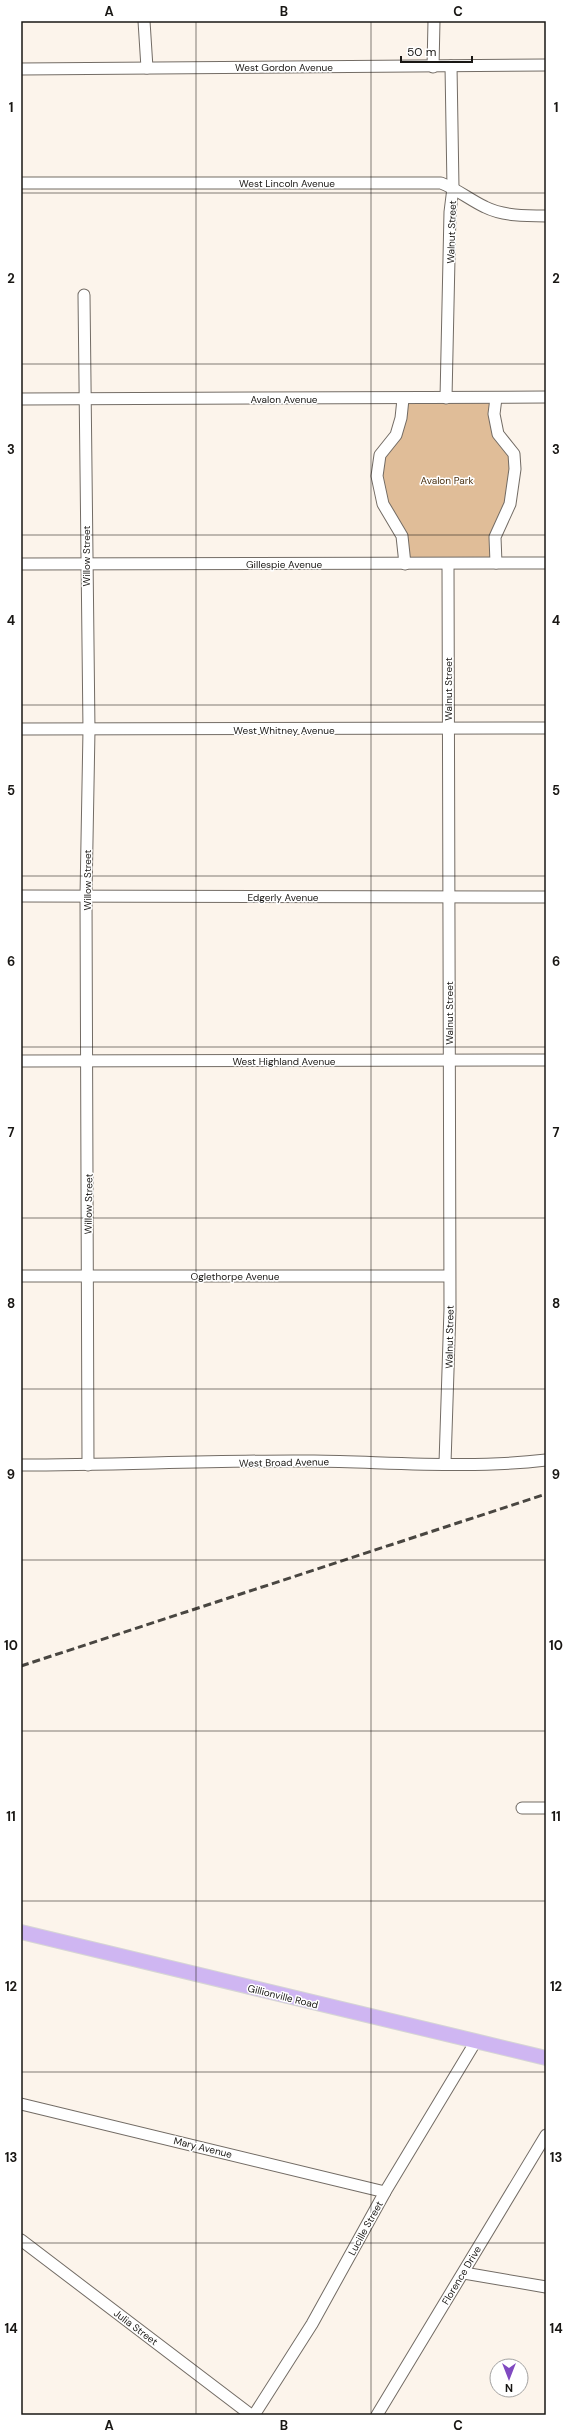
<svg xmlns="http://www.w3.org/2000/svg" width="567" height="2436" viewBox="0 0 567 2436" font-family="'DM Sans',sans-serif">
<rect width="100%" height="100%" fill="#fcf4eb"/>
<path fill="#e0bd98" d="M494 399 493 415 509 449 512 490 498 523 495 562 406 563 380 489 382 456 405 400Z"/>
<g fill="none" stroke-linecap="round" stroke-linejoin="round">
<g stroke="#736c65" stroke-width="13">
<g id="minor">
<path d="M144 21 147 68"/>
<path d="M433 67 434 21"/>
<path d="M21 69 546 65"/>
<path d="M21 183H441C457 189 470 200 485 207 503 216 526 216 546 216"/>
<path d="M84 295 89 730 86 896 88 1465"/>
<path d="M446 398 450 212 453 188 451 66"/>
<path d="M496 398 494 414 498 434 514 454 515 469 510 504 495 537 496 563"/>
<path d="M21 399 546 397"/>
<path d="M403 399 401 418 396 435 380 455 377 476 383 504 402 536 405 564"/>
<path d="M21 564 546 563"/>
<path d="M21 729 546 728"/>
<path d="M21 896 546 897"/>
<path d="M21 1061 546 1060"/>
<path d="M21 1276H449"/>
<path d="M445 1463 450 1309 448 564"/>
<path d="M21 1465C119 1465 216 1460 314 1461 389 1462 472 1469 546 1460"/>
<path d="M522 1808H546"/>
<path d="M21 2104 385 2192"/>
<path d="M21 2240 251 2415"/>
<path d="M464 2273 546 2287"/>
<path d="M254 2415 312 2324 385 2192 476 2041"/>
<path d="M377 2415 546 2135"/>
</g>
</g>
<g stroke="#d6d5d5" stroke-width="16">
<path id="major" d="M21 1932 546 2058"/>
</g>
<use href="#minor" stroke="#fff" stroke-width="11"/>
<use href="#major" stroke="#cfb6f2" stroke-width="14"/>
<path stroke="#494641" stroke-width="3" stroke-dasharray="8 4" stroke-linecap="butt" d="M21 1666 546 1494"/>
</g>
<path fill="none" stroke="#191714" stroke-width="1" stroke-opacity="0.55" d="M196 21V2415M371 21V2415M21 193H546M21 364H546M21 535H546M21 705H546M21 876H546M21 1047H546M21 1218H546M21 1389H546M21 1560H546M21 1731H546M21 1901H546M21 2072H546M21 2243H546"/>
<g text-anchor="middle" stroke-width="3" stroke-linejoin="round" paint-order="stroke">
<g font-size="10" fill="#191714" stroke="#fff">
<text x="284" y="71">West Gordon Avenue</text>
<text x="287" y="187">West Lincoln Avenue</text>
<text transform="translate(451 232) rotate(-88)" y="4">Walnut Street</text>
<text x="284" y="403">Avalon Avenue</text>
<text transform="translate(86 556) rotate(-90)" y="4">Willow Street</text>
<text x="284" y="568">Gillespie Avenue</text>
<text transform="translate(448 689) rotate(-90)" y="4">Walnut Street</text>
<text x="284" y="734">West Whitney Avenue</text>
<text transform="translate(87 880) rotate(-90)" y="4">Willow Street</text>
<text x="283" y="901">Edgerly Avenue</text>
<text transform="translate(449 1013) rotate(-90)" y="4">Walnut Street</text>
<text x="284" y="1065">West Highland Avenue</text>
<text transform="translate(88 1204) rotate(-89)" y="4">Willow Street</text>
<text x="235" y="1280">Oglethorpe Avenue</text>
<text transform="translate(449 1337) rotate(-89)" y="4">Walnut Street</text>
<text transform="translate(284 1462) rotate(-1)" y="4">West Broad Avenue</text>
<text transform="translate(283 1996) rotate(14)" y="4">Gillionville Road</text>
<text transform="translate(203 2147) rotate(14)" y="4">Mary Avenue</text>
<text transform="translate(365 2228) rotate(-61)" y="4">Lucille Street</text>
<text transform="translate(461 2275) rotate(-59)" y="4">Florence Drive</text>
<text transform="translate(136 2327) rotate(37)" y="4">Julia Street</text>
</g>
<g font-size="10" fill="#492f0f" stroke="#fff">
<text x="447" y="484">Avalon Park</text>
</g>
</g>
<rect width="567" height="2436" fill="none" stroke="#ffffff" stroke-width="44"/>
<g transform="translate(509 2378) rotate(180)"><circle r="19" fill="#ffffff" stroke="#a3a2a1"/>
<path d="M0-3L7 15L0 10L-7 15Z" fill="#804ac1"/>
<text y="-6" font-size="11" font-weight="bold" text-anchor="middle" fill="#191714">N</text>
</g>
<path d="M401 56v6h71v-6" fill="none" stroke="#191714" stroke-width="2"/>
<text x="407" y="56" font-size="12" fill="#191714" stroke="#ffffff" stroke-width="3" paint-order="stroke">50 m</text>
<rect x="22" y="22" width="523" height="2392" fill="none" stroke="#191714" stroke-width="1.5"/>
<g font-size="13" text-anchor="middle" font-weight="bold" fill="#191714">
<text x="109" y="16">A</text>
<text x="284" y="16">B</text>
<text x="458" y="16">C</text>
<text x="11" y="112">1</text>
<text x="556" y="112">1</text>
<text x="11" y="283">2</text>
<text x="556" y="283">2</text>
<text x="11" y="454">3</text>
<text x="556" y="454">3</text>
<text x="11" y="625">4</text>
<text x="556" y="625">4</text>
<text x="11" y="795">5</text>
<text x="556" y="795">5</text>
<text x="11" y="966">6</text>
<text x="556" y="966">6</text>
<text x="11" y="1137">7</text>
<text x="556" y="1137">7</text>
<text x="11" y="1308">8</text>
<text x="556" y="1308">8</text>
<text x="11" y="1479">9</text>
<text x="556" y="1479">9</text>
<text x="11" y="1650">10</text>
<text x="556" y="1650">10</text>
<text x="11" y="1821">11</text>
<text x="556" y="1821">11</text>
<text x="11" y="1991">12</text>
<text x="556" y="1991">12</text>
<text x="11" y="2162">13</text>
<text x="556" y="2162">13</text>
<text x="11" y="2333">14</text>
<text x="556" y="2333">14</text>
<text x="109" y="2430">A</text>
<text x="284" y="2430">B</text>
<text x="458" y="2430">C</text>
</g>
</svg>
